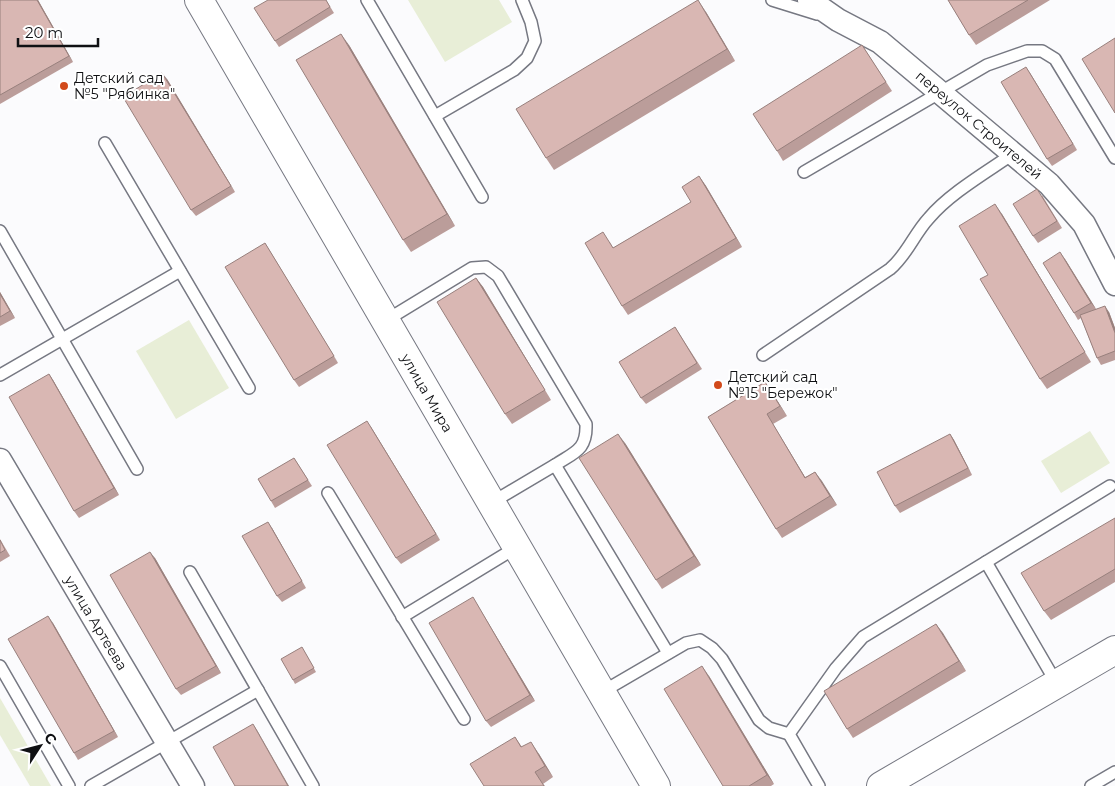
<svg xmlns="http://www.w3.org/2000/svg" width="1115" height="786" viewBox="0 0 1115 786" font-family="Montserrat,sans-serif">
<rect width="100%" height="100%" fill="#fbfbfd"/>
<g fill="#e8eed7">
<path d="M408 0H499L512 22 445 62Z"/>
<path d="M189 320 229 388 176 419 136 351Z"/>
<path d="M1090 431 1110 463 1061 493 1041 461Z"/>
<path d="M0 698 51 786H30L0 735Z"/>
</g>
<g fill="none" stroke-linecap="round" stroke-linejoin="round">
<g stroke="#767882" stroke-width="14">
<g id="service">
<path d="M367 0 482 197"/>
<path d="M772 0 817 14"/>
<path d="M435 116 514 70 527 58 535 41 531 22 522 0"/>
<path d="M105 143 249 388"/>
<path d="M804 172 987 65 1027 51H1042L1055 59 1115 158"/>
<path d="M0 231 137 469"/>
<path d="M385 321 472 268 486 267 498 276 586 424C587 450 575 452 555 465"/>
<path d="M763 355 890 269C907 255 914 234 929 218 950 193 987 172 1014 153"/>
<path d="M0 375 180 271"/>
<path d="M328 493 464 719"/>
<path d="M491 503 555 465 668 653"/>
<path d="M986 562 1110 486"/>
<path d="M190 572 313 786"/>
<path d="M402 617 517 547"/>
<path d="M0 666 69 786"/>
<path d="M602 692 686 643 700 640 712 648 722 659 759 720 769 728 789 734"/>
<path d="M91 786 258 690"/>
<path d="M819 786 789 734 836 668 863 637 986 562 1057 684"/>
<path d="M1091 786 1115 772"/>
</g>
</g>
<g stroke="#767882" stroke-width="25">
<g id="minor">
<path d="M809 0 838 20 880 42 1049 184 1084 224 1115 284"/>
<path d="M0 460 193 786"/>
</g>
</g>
<g stroke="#767882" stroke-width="30">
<g id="tertiary">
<path d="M199 0 656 786"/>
<path d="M881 786 1115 650"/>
</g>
</g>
<use href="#service" stroke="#fff" stroke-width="11"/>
<use href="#minor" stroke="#fff" stroke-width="22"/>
<use href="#tertiary" stroke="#fff" stroke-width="28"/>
</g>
<g fill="#bb9d9a">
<path d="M0 0H38L73 62 0 104Z"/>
<path d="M268 0H326L334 13 279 47 275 41Z"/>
<path d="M948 0H1050L976 45 969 35Z"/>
<path d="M706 12 735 61 554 170 546 158Z"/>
<path d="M349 45 455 226 411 252 403 240Z"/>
<path d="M862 45 892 91 783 161 777 151Z"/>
<path d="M1030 73 1077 150 1052 166 1047 159Z"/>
<path d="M167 79 235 192 196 216 191 210Z"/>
<path d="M699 176 706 186 742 247 628 315 622 306 610 242 613 248 691 202Z"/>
<path d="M1042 195 1062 228 1038 243 1033 236Z"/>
<path d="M1002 214 1091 362 1047 389 1040 379 988 275Z"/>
<path d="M265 243 338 363 299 387 294 380Z"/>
<path d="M1065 259 1096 309 1109 312 1115 328V360L1101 365 1097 358 1081 318 1078 320 1074 313Z"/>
<path d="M476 278 483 287 551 400 512 424 505 414Z"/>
<path d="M0 292 15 318 0 326Z"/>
<path d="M675 327 702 369 646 404 641 398Z"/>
<path d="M49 374 53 380 119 495 79 518 74 511Z"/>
<path d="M765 382 787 416 773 424 805 477 815 472 837 505 782 538 776 529 708 417Z"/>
<path d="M371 427 440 540 401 564 396 558Z"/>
<path d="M950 434 954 440 972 475 900 513 895 506Z"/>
<path d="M625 443 701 565 662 589 656 580Z"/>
<path d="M294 458 312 486 275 508 271 501Z"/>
<path d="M1115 518V582L1051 620 1044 611Z"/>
<path d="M272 528 306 588 282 602 277 596Z"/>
<path d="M0 539 10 556 0 562Z"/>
<path d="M155 558 221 673 181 695 176 689Z"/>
<path d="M477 604 535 701 491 727 486 721Z"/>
<path d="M53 623 118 737 78 760 74 753Z"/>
<path d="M936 624 966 671 853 738 847 729Z"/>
<path d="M304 651 316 672 295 684 293 680Z"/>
<path d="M709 676 774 784 771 786H723Z"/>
<path d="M515 737 522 747 539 754 553 777 543 784 545 786H484Z"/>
</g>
<g fill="#98807d">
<path d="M37 0H38L73 62 69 56Z"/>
<path d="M698 0 706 12 735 61 727 49Z"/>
<path d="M341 34 349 45 455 226 447 214Z"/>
<path d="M1026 67 1030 73 1077 150 1073 144Z"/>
<path d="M162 73 167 79 235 192 231 186Z"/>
<path d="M699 176 706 186 742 247 736 238Z"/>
<path d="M995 204 1002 214 1091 362 1085 352Z"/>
<path d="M265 243 269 250 338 363 334 356Z"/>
<path d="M1060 252 1065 259 1096 309 1091 303Z"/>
<path d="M476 278 483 287 551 400 545 390Z"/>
<path d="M0 292 15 318 10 311 0 294Z"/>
<path d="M1105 306 1109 312 1115 328V333Z"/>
<path d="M49 374 53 380 119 495 114 488Z"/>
<path d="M765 382 772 392 787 416 780 406Z"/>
<path d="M767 414 773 424 811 487 805 478Z"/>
<path d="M367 421 371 427 440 540 436 534Z"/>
<path d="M618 434 625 443 701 565 694 556Z"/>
<path d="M950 434 954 440 972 475 968 468Z"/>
<path d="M815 472 822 481 837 505 830 496Z"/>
<path d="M268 522 272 528 306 588 302 581Z"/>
<path d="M150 552 155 558 221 673 216 666Z"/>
<path d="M473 597 477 604 535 701 530 695Z"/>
<path d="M48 616 53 623 118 737 114 731Z"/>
<path d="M936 624 943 633 966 671 959 661Z"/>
<path d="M702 666 709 676 774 784 767 775Z"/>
<path d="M253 724 257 730 289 786H288Z"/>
<path d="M531 742 539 754 553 777 545 766Z"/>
</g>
<g fill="#d9b7b3" stroke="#98807d">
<path d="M0 0H37L69 56 0 95Z"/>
<path d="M268 0H326L330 7 275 41 254 8Z"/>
<path d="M698 0 727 49 546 158 516 109Z"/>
<path d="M948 0H1028L969 35Z"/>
<path d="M341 34 447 214 403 240 296 60Z"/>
<path d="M1115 38V113L1082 59Z"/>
<path d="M862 45 886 82 777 151 753 114Z"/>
<path d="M1026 67 1073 144 1047 159 1001 82Z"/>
<path d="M162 73 231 186 191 210 123 97Z"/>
<path d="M699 176 736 238 622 306 585 243 603 232 613 248 691 202 682 187Z"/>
<path d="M1037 189 1057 221 1033 236 1013 204Z"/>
<path d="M995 204 1085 352 1040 379 980 279 988 275 959 226Z"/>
<path d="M265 243 334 356 294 380 225 267Z"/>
<path d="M1060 252 1091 303 1074 313 1043 263Z"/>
<path d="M476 278 545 390 505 414 437 302Z"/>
<path d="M0 294 10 311 0 317Z"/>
<path d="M1105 306 1115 333V351L1097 358 1080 315Z"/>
<path d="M675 327 697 363 641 398 619 362Z"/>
<path d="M49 374 114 488 74 511 9 397Z"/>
<path d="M765 382 780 406 767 414 805 478 815 472 830 496 776 529 708 417Z"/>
<path d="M367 421 436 534 396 558 327 445Z"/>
<path d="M618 434 694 556 656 580 579 458Z"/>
<path d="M950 434 968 468 895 506 877 472Z"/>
<path d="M294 458 308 480 271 501 258 479Z"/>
<path d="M1115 518V569L1044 611 1021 573Z"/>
<path d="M268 522 302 581 277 596 242 536Z"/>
<path d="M0 540 5 550 0 553Z"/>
<path d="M150 552 216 666 176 689 110 575Z"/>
<path d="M473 597 530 695 486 721 429 623Z"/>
<path d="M48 616 114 731 74 753 8 639Z"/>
<path d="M936 624 959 661 847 729 824 691Z"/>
<path d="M302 647 314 668 293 680 281 659Z"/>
<path d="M702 666 767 775 749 786H723L664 689Z"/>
<path d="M253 724 288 786H235L213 747Z"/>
<path d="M515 737 521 747 531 742 545 766 535 772 544 786H484L470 764Z"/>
</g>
<g fill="#d24a1b" stroke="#fff" stroke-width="2">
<circle cx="64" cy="86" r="5"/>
<circle cx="718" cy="385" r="5"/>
</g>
<g text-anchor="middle" stroke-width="4" stroke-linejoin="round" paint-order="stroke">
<g font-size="14" fill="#0f1013" stroke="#fff" text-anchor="start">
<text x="74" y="83">Детский сад<tspan x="74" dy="16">№5 "Рябинка"</tspan></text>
<text x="728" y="382">Детский сад<tspan x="728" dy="16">№15 "Бережок"</tspan></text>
</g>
<g font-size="14" fill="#0f1013" stroke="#fff">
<text transform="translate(979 125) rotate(40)" y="5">переулок Строителей</text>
<text transform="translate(427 393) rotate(60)" y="5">улица Мира</text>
<text transform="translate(96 623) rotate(59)" y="5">улица Артеева</text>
</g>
</g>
<g transform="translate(40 746) rotate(54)" stroke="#ffffff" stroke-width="4" paint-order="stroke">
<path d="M0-4L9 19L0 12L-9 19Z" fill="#0f1013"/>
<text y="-8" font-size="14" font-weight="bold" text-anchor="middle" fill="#0f1013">С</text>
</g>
<path d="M18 38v8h80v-8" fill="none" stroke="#0f1013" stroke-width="2.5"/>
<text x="25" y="38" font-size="15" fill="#0f1013" stroke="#ffffff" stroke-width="4" paint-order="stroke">20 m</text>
</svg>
